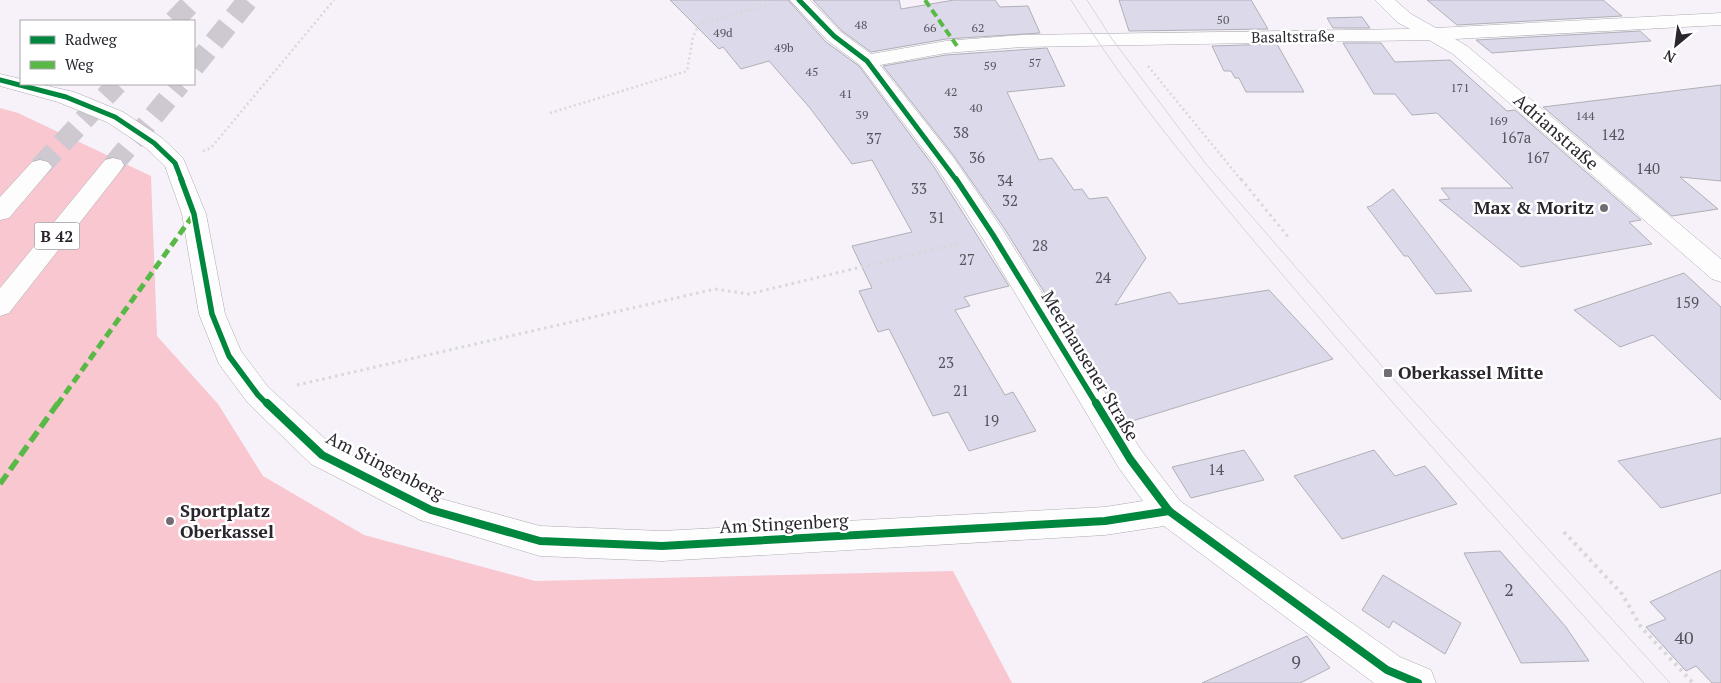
<svg xmlns="http://www.w3.org/2000/svg" width="1721" height="683" viewBox="0 0 1721 683" font-family="'PT Serif',serif">
<rect width="100%" height="100%" fill="#f7f2f9"/>
<path fill="#f8c7cf" d="M0 108 18 113 151 176 157 336 218 404 263 476 364 535 535 581 953 571 1012 683H0Z"/>
<g fill="#dbd9ea" stroke="#b1afb6">
<path d="M670 0H788L826 42 859 66 934 167 1009 286 964 297 970 306 955 310 1005 395 1013 392 1036 431 969 451 948 412 933 416 889 329 878 332 859 291 872 288 852 246 912 232 872 160 852 164 810 108 769 61 741 69 723 47 719 49Z"/>
<path d="M813 0H899L901 9 954 0H995L1000 7 1028 6 1040 33 946 39 871 52 842 31Z"/>
<path d="M1119 0H1251L1268 29 1129 31Z"/>
<path d="M1427 0H1603L1622 16 1457 25Z"/>
<path d="M1362 17 1370 28H1333L1327 18Z"/>
<path d="M1640 31 1651 41 1492 53 1476 40Z"/>
<path d="M1343 43H1381L1395 62 1450 60 1507 111 1515 110 1641 220 1629 222 1652 244 1521 267 1439 200 1450 199 1441 188H1513L1437 113 1412 115 1395 94H1374Z"/>
<path d="M1277 44 1304 92H1246L1239 78H1235L1231 71H1224L1212 46Z"/>
<path d="M1047 48 1065 86 1007 92 1039 160 1052 158 1074 190 1082 189 1089 199 1107 197 1146 258 1115 305 1170 292 1179 304 1269 290 1333 359 1129 422 1112 400 1004 228 954 156 883 66 946 55Z"/>
<path d="M1721 85V181L1680 177 1718 209 1672 216 1543 107Z"/>
<path d="M1393 189 1404 203 1472 291 1436 294 1408 256H1404L1367 207 1371 206Z"/>
<path d="M1684 273 1721 307V400L1653 335 1620 347 1574 310Z"/>
<path d="M1721 438V493L1661 508 1618 461Z"/>
<path d="M1244 450 1264 480 1191 498 1172 467Z"/>
<path d="M1374 450 1395 476 1425 466 1457 504 1342 539 1294 476Z"/>
<path d="M1500 551 1566 627 1589 661 1521 663 1464 553Z"/>
<path d="M1721 570V683H1712L1696 666 1686 671 1646 627 1666 619 1650 602Z"/>
<path d="M1383 575 1461 623 1445 654 1393 621 1389 628 1362 610Z"/>
<path d="M1307 636 1330 668 1300 683H1202Z"/>
</g>
<g fill="none" stroke-linecap="round" stroke-linejoin="round">
<g stroke="#cec9d0" stroke-width="21" stroke-dasharray="21 11" stroke-linecap="butt">
<path d="M174 21 194 0"/>
<path d="M194 67 248 0"/>
<path d="M113 165 180 84"/>
<path d="M40 167 117 84"/>
</g>
<g stroke="#ada9b0" stroke-width="1">
<path id="minor" d="M790 0H810L841 32 871 54 946 41 1022 35 1410 29 1397 22 1375 0H1395L1411 14 1436 28 1721 13V25L1455 39 1467 46 1721 259V282L1712 279 1453 54 1429 40 1022 47 946 53 880 65 953 157 1002 229 1141 450 1180 501 1400 657 1431 670 1436 683H1374L1164 526 1105 535 662 561 540 556 420 520 311 464 248 403 219 364 199 314 182 214 165 166 146 148 107 122 58 102 0 86V74L21 79V84H39L74 92 123 112 162 138 183 158 206 214 225 314 241 351 268 387 333 446 438 498 540 526 662 531 1105 507 1143 501 1119 468 983 239 936 166 860 65 827 40Z"/>
</g>
<g stroke="#ada9b0" stroke-width="1">
<g id="highway">
<path d="M113 158 121 160 124 165 121 170 9 313 0 316V288L105 160Z"/>
<path d="M40 160 48 162 52 167 48 172 9 218 0 220V197L32 162Z"/>
</g>
</g>
<g stroke="#d8d7d9" stroke-width="2.5" stroke-dasharray="2 3" stroke-linecap="butt">
<path d="M1148 66 1242 181"/>
<path d="M550 113 687 71 693 37 699 24 772 4"/>
<path d="M203 151 211 148 334 0"/>
</g>
<g stroke="#d8d7d9" stroke-width="3" stroke-dasharray="2.5 4" stroke-linecap="butt">
<path d="M1241 179 1289 238"/>
<path d="M297 385 715 289 749 294 961 243"/>
</g>
<path stroke="#d8d7d9" stroke-width="4" stroke-dasharray="3 4.5" stroke-linecap="butt" d="M1564 532 1622 594 1641 627 1693 683"/>
<use href="#minor" fill="#fefdfe" fill-rule="evenodd"/>
<use href="#highway" fill="#fefdfe" fill-rule="evenodd"/>
<g stroke="#d8d6d8" stroke-width="1">
<path d="M1071 0C1129 93 1199 176 1270 260 1391 404 1518 543 1644 683"/>
<path d="M1087 0 1112 39 1206 164 1388 373 1670 683"/>
</g>
<path stroke="#58b947" stroke-width="4" stroke-dasharray="8 4" stroke-linecap="butt" d="M925 0 957 46"/>
<path stroke="#58b947" stroke-width="5" stroke-dasharray="9 5" stroke-linecap="butt" d="M57 405 194 214"/>
<path stroke="#58b947" stroke-width="5.5" stroke-dasharray="12 5.5" stroke-linecap="butt" d="M0 484 58 403"/>
<g stroke="#fff" stroke-width="8">
<g id="cycleway-far2">
<path d="M799 0 834 36 867 61 957 181"/>
<path d="M0 80 66 97 115 117 154 143 175 163 182 181"/>
</g>
</g>
<g stroke="#fff" stroke-width="9">
<g id="cycleway-far1">
<path d="M181 179 194 214 212 314 229 356 258 395 268 405"/>
<path d="M956 179 993 235 1097 405"/>
</g>
</g>
<g stroke="#fff" stroke-width="11">
<g id="cycleway">
<path d="M267 403 322 455 431 510 540 541 662 546 1105 521 1169 511"/>
<path d="M1096 403 1130 459 1169 511 1387 670 1418 683"/>
</g>
</g>
<use href="#cycleway-far2" stroke="#00873e" stroke-width="5"/>
<use href="#cycleway-far1" stroke="#00873e" stroke-width="5.5"/>
<use href="#cycleway" stroke="#00873e" stroke-width="8"/>
</g>
<g fill="#726d75" stroke="#fff" stroke-width="2">
<circle cx="1604" cy="208" r="5"/>
<rect x="1383" y="368" width="10" height="10" rx="2.5"/>
<circle cx="170" cy="521" r="5"/>
</g>
<g text-anchor="middle" stroke-width="5" stroke-linejoin="round" paint-order="stroke">
<g font-size="12" fill="#57535d">
<text x="1223" y="24">50</text>
<text x="861" y="29">48</text>
<text x="930" y="32">66</text>
<text x="978" y="32">62</text>
<text x="723" y="37">49d</text>
<text x="784" y="52">49b</text>
<text x="1035" y="67">57</text>
<text x="990" y="70">59</text>
<text x="812" y="76">45</text>
<text x="1460" y="92">171</text>
<text x="951" y="96">42</text>
<text x="846" y="98">41</text>
<text x="976" y="112">40</text>
<text x="862" y="119">39</text>
<text x="1585" y="120">144</text>
<text x="1498" y="125">169</text>
</g>
<g font-size="15" fill="#2b262e" stroke="#fff">
<text transform="translate(1293 37) rotate(-1)" y="5">Basaltstraße</text>
</g>
<g font-size="15" fill="#57535d">
<text x="961" y="138">38</text>
<text x="1613" y="140">142</text>
<text x="1516" y="143">167a</text>
<text x="874" y="144">37</text>
<text x="977" y="163">36</text>
<text x="1538" y="163">167</text>
<text x="1648" y="174">140</text>
<text x="1005" y="186">34</text>
<text x="919" y="194">33</text>
<text x="1010" y="206">32</text>
<text x="937" y="223">31</text>
<text x="1040" y="251">28</text>
<text x="967" y="265">27</text>
<text x="1103" y="283">24</text>
<text x="1687" y="308">159</text>
<text x="946" y="368">23</text>
<text x="961" y="396">21</text>
<text x="991" y="426">19</text>
<text x="1216" y="475">14</text>
</g>
<rect fill="#fff" stroke="#6b676d" stroke-width="1" x="34.5" y="222.5" width="45" height="27" rx="4"/>
<g font-size="16" font-weight="bold" fill="#2b262e">
<text x="57" y="242">B 42</text>
</g>
<g font-size="18" fill="#2b262e" stroke="#fff">
<text transform="translate(1556 132) rotate(41)" y="6">Adrianstraße</text>
<text transform="translate(1090 366) rotate(59)" y="6">Meerhausener Straße</text>
<text transform="translate(385 466) rotate(27)" y="6">Am Stingenberg</text>
<text transform="translate(784 524) rotate(-3)" y="6">Am Stingenberg</text>
</g>
<g font-size="18" font-weight="bold" fill="#2b262e" stroke="#fff" text-anchor="start">
<text x="1594" y="214" text-anchor="end">Max &amp; Moritz</text>
<text x="1398" y="379">Oberkassel Mitte</text>
<text x="180" y="517">Sportplatz<tspan x="180" dy="21">Oberkassel</tspan></text>
</g>
<g font-size="18" fill="#57535d">
<text x="1509" y="596">2</text>
<text x="1684" y="644">40</text>
<text x="1296" y="668">9</text>
</g>
</g>
<rect x="20" y="20" width="175" height="65" fill="#ffffff" stroke="#aaa8ab"/>
<rect x="30" y="36" width="25" height="8" fill="#00873e" stroke="#aaa8ab"/>
<text x="65" y="45" font-size="15" fill="#2b262e">Radweg</text>
<rect x="30" y="61" width="25" height="8" fill="#58b947" stroke="#aaa8ab"/>
<text x="65" y="70" font-size="15" fill="#2b262e">Weg</text>
<g transform="translate(1676 45) rotate(209)" stroke="#ffffff" stroke-width="4" paint-order="stroke">
<path d="M0-4L9 19L0 12L-9 19Z" fill="#2b262e"/>
<text y="-8" font-size="14" font-weight="bold" text-anchor="middle" fill="#2b262e">N</text>
</g>
</svg>
